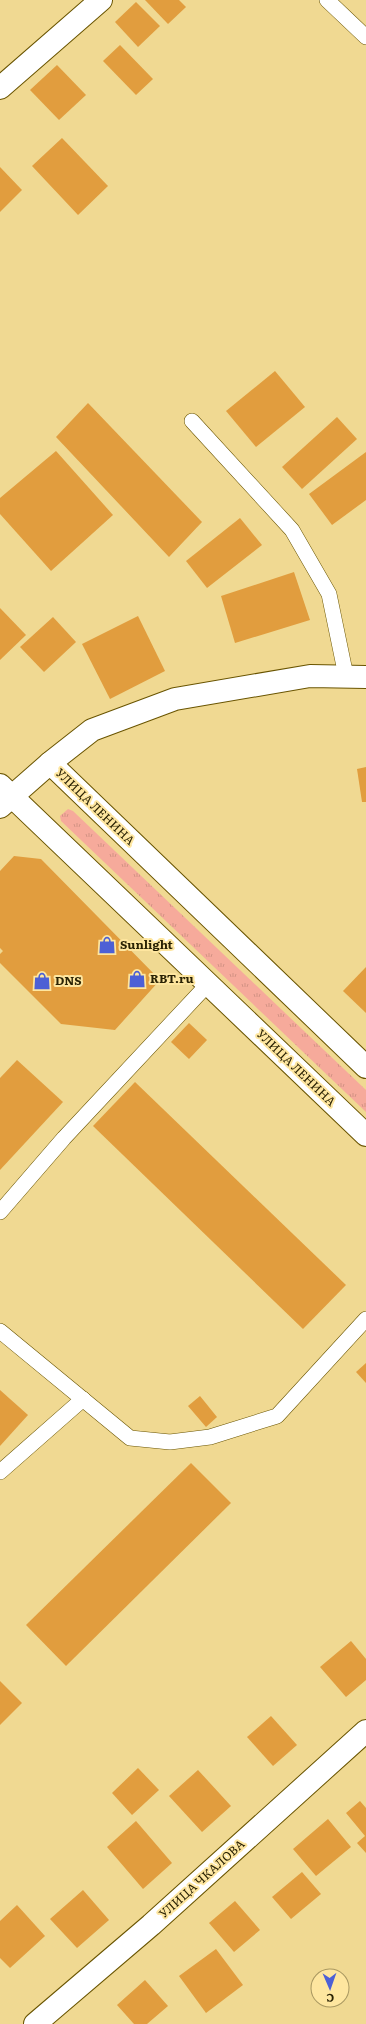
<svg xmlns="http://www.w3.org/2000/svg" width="366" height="2024" viewBox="0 0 366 2024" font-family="Literata,serif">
<defs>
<pattern id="grass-tufts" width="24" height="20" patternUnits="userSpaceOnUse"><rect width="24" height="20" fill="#f6aa9b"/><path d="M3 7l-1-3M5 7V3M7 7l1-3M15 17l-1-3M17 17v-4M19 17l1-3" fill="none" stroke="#d39284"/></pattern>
</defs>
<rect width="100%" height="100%" fill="#f0d992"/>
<path fill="url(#grass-tufts)" d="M68 809 73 811 366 1090V1112L61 821 60 816Z"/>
<g fill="#e19d3e">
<path d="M145 0H179L186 7 168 24Z"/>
<path d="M136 2 160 26 138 47 115 22Z"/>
<path d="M120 45 153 79 136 95 103 61Z"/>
<path d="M57 65 86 95 59 120 30 90Z"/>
<path d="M62 138 108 186 78 215 32 166Z"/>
<path d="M0 167 22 190 0 212Z"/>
<path d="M275 371 305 407 256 447 226 411Z"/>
<path d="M88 403 202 522 169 557 56 437Z"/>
<path d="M337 417 357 439 302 489 282 467Z"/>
<path d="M56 451 113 515 51 571 0 514V498Z"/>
<path d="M366 452V500L332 525 309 494Z"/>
<path d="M240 518 262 545 207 588 186 561Z"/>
<path d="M294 572 310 620 235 643 221 596Z"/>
<path d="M0 608 26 635 0 660Z"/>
<path d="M138 616 165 671 110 699 82 644Z"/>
<path d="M53 617 76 642 44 672 20 647Z"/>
<path d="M366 767V802H362L357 769Z"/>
<path d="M14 856 41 859 160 980 115 1030 61 1024 0 963V954L3 951 0 948V871Z"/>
<path d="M366 967V1013L343 991Z"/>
<path d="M189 1023 207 1040 189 1059 171 1042Z"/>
<path d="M17 1060 63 1102 0 1170V1078Z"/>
<path d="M135 1082 346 1285 303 1329 93 1126Z"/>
<path d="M366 1363V1383L356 1372Z"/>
<path d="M0 1390 28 1415 0 1446Z"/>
<path d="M200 1396 217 1417 206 1427 188 1406Z"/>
<path d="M191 1463 231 1503 66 1666 26 1625Z"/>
<path d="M351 1641 366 1659V1680L346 1697 320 1667Z"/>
<path d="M0 1681 22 1703 0 1725Z"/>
<path d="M271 1716 297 1745 273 1766 247 1737Z"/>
<path d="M138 1768 159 1790 132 1815 112 1793Z"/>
<path d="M198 1770 231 1806 202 1832 169 1796Z"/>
<path d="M360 1801 366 1808V1853L357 1843 365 1836 346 1813Z"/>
<path d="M328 1819 351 1847 316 1876 293 1849Z"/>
<path d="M136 1821 172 1863 143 1889 107 1847Z"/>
<path d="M302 1872 321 1894 291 1919 272 1897Z"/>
<path d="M83 1890 109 1920 77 1948 50 1919Z"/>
<path d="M235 1901 260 1930 234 1952 209 1923Z"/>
<path d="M17 1905 45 1936 10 1968 0 1958V1921Z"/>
<path d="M216 1949 243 1985 206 2013 179 1976Z"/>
<path d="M145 1980 168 2006 147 2024H134L117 2005Z"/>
</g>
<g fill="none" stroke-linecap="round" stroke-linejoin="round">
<g stroke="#695400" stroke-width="16">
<g id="lane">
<path d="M327 0 366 37"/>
<path d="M192 421 292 530 329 594 346 676"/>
<path d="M0 1212 64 1138 208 984"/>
<path d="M0 1331 130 1438 170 1442 210 1437 277 1416 366 1319"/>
<path d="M0 1472 83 1399"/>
</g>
</g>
<g stroke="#695400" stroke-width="24">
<g id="street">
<path d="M0 88 101 0"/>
<path d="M50 763 92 730 175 699 310 676 366 677"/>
<path d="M35 2024 151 1925 366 1731"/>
</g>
</g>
<g stroke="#695400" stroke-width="24">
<g id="secondary">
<path d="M0 785 366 1135"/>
<path d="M0 807 50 763 366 1067"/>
</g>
</g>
<use href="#lane" stroke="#fff" stroke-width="15"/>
<use href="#street" stroke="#fff" stroke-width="22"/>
<use href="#secondary" stroke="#fff" stroke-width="22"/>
</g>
<defs>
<g id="shop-bare" transform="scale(1.38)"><path d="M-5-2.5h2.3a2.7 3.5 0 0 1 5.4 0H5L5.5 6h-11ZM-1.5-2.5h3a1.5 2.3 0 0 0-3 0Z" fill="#4d60d5" stroke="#fee69f" stroke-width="2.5" paint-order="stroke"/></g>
</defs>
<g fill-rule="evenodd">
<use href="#shop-bare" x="107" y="945"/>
<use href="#shop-bare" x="137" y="979"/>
<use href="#shop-bare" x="42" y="981"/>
</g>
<g text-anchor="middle" stroke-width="4" stroke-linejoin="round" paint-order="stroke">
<g font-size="12" fill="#2a2204" stroke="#fee69f">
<text transform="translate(95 807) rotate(44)" y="4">УЛИЦА ЛЕНИНА</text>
<text transform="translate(296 1068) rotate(44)" y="4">УЛИЦА ЛЕНИНА</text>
<text transform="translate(202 1879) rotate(-42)" y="4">УЛИЦА ЧКАЛОВА</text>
</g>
<g font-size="12" font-weight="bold" fill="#2a2204" stroke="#fee69f" text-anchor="start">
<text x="120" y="949">Sunlight</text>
<text x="150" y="983">RBT.ru</text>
<text x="55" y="985">DNS</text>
</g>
</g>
<g transform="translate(330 1988) rotate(178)"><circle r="19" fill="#fee69f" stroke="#a99861"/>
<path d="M0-3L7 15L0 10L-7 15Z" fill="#4d60d5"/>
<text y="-6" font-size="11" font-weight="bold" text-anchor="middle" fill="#2a2204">С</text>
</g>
</svg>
